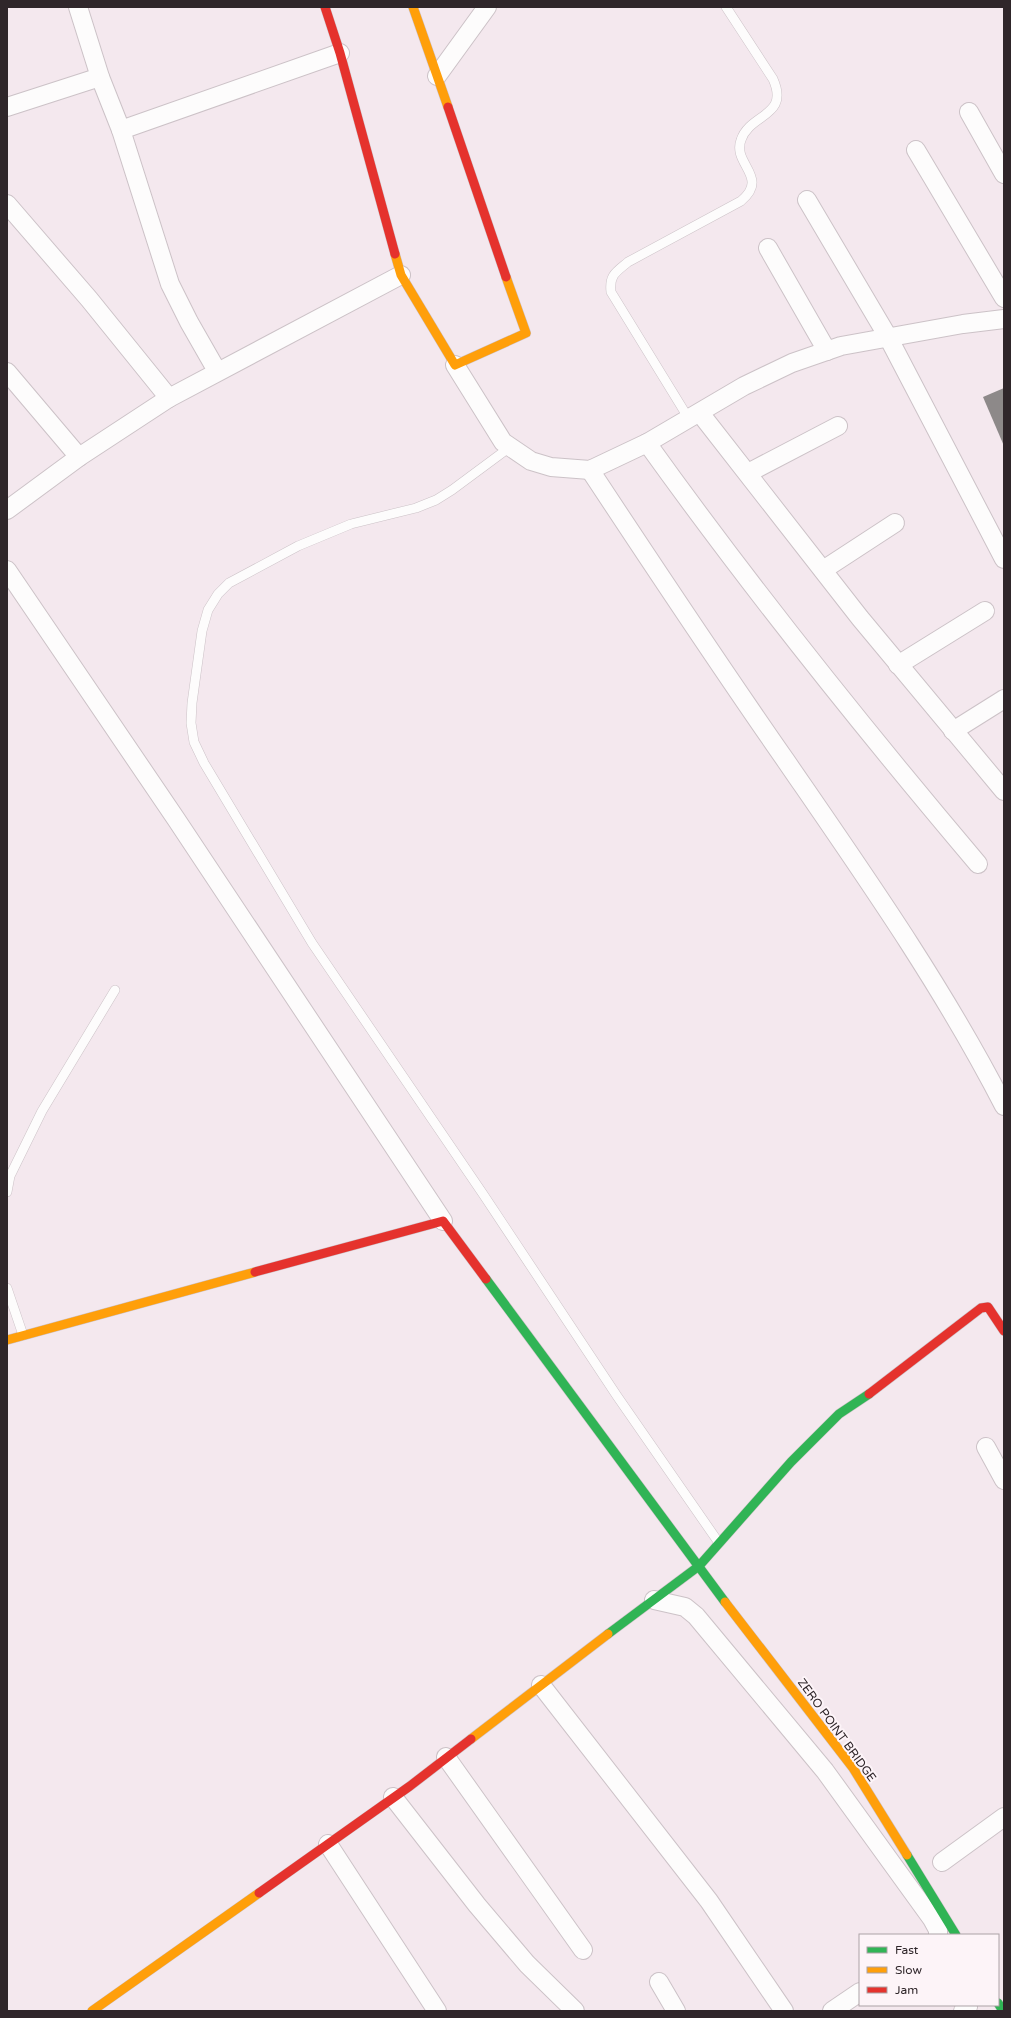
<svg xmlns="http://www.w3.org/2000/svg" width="1011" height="2018" viewBox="0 0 1011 2018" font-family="'Varela Round',sans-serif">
<rect width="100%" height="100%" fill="#f4e8ee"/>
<path fill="#8d8989" d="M1004 388V446L983 397Z"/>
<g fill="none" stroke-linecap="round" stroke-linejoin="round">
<g stroke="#ccc2c7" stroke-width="10">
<g id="lane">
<path d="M689 419 611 292C609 275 616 272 628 262L741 201C770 177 732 164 741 140 750 113 790 117 773 79L726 7"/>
<path d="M510 447 452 490 436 500 416 508 351 524 298 546 229 583 218 594 208 610 202 631 192 703 191 723 194 742 204 763 312 943 483 1194 617 1396 719 1543"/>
<path d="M7 1192 10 1176 42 1111 115 990"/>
<path d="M7 1288 23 1335"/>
</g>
</g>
<g stroke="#ccc2c7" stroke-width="20">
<g id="street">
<path d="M78 7 100 77 121 130 170 284 189 322 217 371"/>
<path d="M437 76 487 7"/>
<path d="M7 107 100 77"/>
<path d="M969 112 1004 174"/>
<path d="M121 130 340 53"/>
<path d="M916 150 1004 298"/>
<path d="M807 200 888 337 1004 559"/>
<path d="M7 204 89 299 169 398"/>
<path d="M768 248 827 351"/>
<path d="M455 365 503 442 531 461 551 467 590 470 647 443 744 386 792 363 841 346 963 324 1004 319"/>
<path d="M7 372 79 457"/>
<path d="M700 413 860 618 1004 791"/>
<path d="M647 443C751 588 863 728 978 864"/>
<path d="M590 470C654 567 719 665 786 761 863 873 942 985 1004 1106"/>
<path d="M748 473 838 426"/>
<path d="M7 510 79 457 169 398 401 275"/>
<path d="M7 570 176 819 443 1221"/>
<path d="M823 570 895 523"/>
<path d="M898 665 985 611"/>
<path d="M953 731 1004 699"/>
<path d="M986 1447 1004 1480"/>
<path d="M654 1600 685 1607 696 1616 825 1771 932 1919 938 1930V1935"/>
<path d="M541 1685 709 1901 784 2011"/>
<path d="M446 1757 583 1950"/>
<path d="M393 1797 477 1905 527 1964 575 2011"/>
<path d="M328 1844 437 2011"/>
<path d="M942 1862 1004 1817"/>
<path d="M659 1982 676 2011"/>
<path d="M832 2011 860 1992"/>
<path d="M963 2011 968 2007"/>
</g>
</g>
<g stroke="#ccc2c7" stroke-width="10">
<g id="fast">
<path d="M486 1279 725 1602"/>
<path d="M608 1634 699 1566 791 1462 839 1414 869 1394"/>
<path d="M907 1855 956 1935"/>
<path d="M998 2003 1003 2011"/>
</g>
</g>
<g stroke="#ccc2c7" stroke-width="10">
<g id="slow">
<path d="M413 7 448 107"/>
<path d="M395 254 401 275 455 365 526 333 506 277"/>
<path d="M7 1340 255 1272"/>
<path d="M725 1602 853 1768 907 1855"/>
<path d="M471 1739 608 1634"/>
<path d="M92 2011 259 1893"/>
</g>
</g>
<g stroke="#ccc2c7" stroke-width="10">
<g id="jam">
<path d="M325 7 340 53 395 254"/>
<path d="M448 107 506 277"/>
<path d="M255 1272 443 1221 486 1279"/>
<path d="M869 1394 981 1308 988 1307 1004 1331"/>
<path d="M259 1893 410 1786 471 1739"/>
</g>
</g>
<use href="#lane" stroke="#fdfcfc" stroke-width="9"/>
<use href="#street" stroke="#fdfcfc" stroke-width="18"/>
<use href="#fast" stroke="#30b455" stroke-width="9"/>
<use href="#slow" stroke="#ff9f0a" stroke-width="9"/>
<use href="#jam" stroke="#e5322d" stroke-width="9"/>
</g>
<g text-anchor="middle" stroke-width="4" stroke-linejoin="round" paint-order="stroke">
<g font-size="12" fill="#2f262a" stroke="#fdf4f8">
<text transform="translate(837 1730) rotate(54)" y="4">ZERO POINT BRIDGE</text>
</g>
</g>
<rect width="1011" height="2018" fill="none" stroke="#2f262a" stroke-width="16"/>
<rect x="859" y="1934" width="140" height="72" fill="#fdf4f8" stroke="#aba2a6"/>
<rect x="867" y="1947" width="20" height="6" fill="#30b455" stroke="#aba2a6"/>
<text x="895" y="1954" font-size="12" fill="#2f262a">Fast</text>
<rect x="867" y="1967" width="20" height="6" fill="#ff9f0a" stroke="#aba2a6"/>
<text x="895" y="1974" font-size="12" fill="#2f262a">Slow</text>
<rect x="867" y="1987" width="20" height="6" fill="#e5322d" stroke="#aba2a6"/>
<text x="895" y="1994" font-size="12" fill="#2f262a">Jam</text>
</svg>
